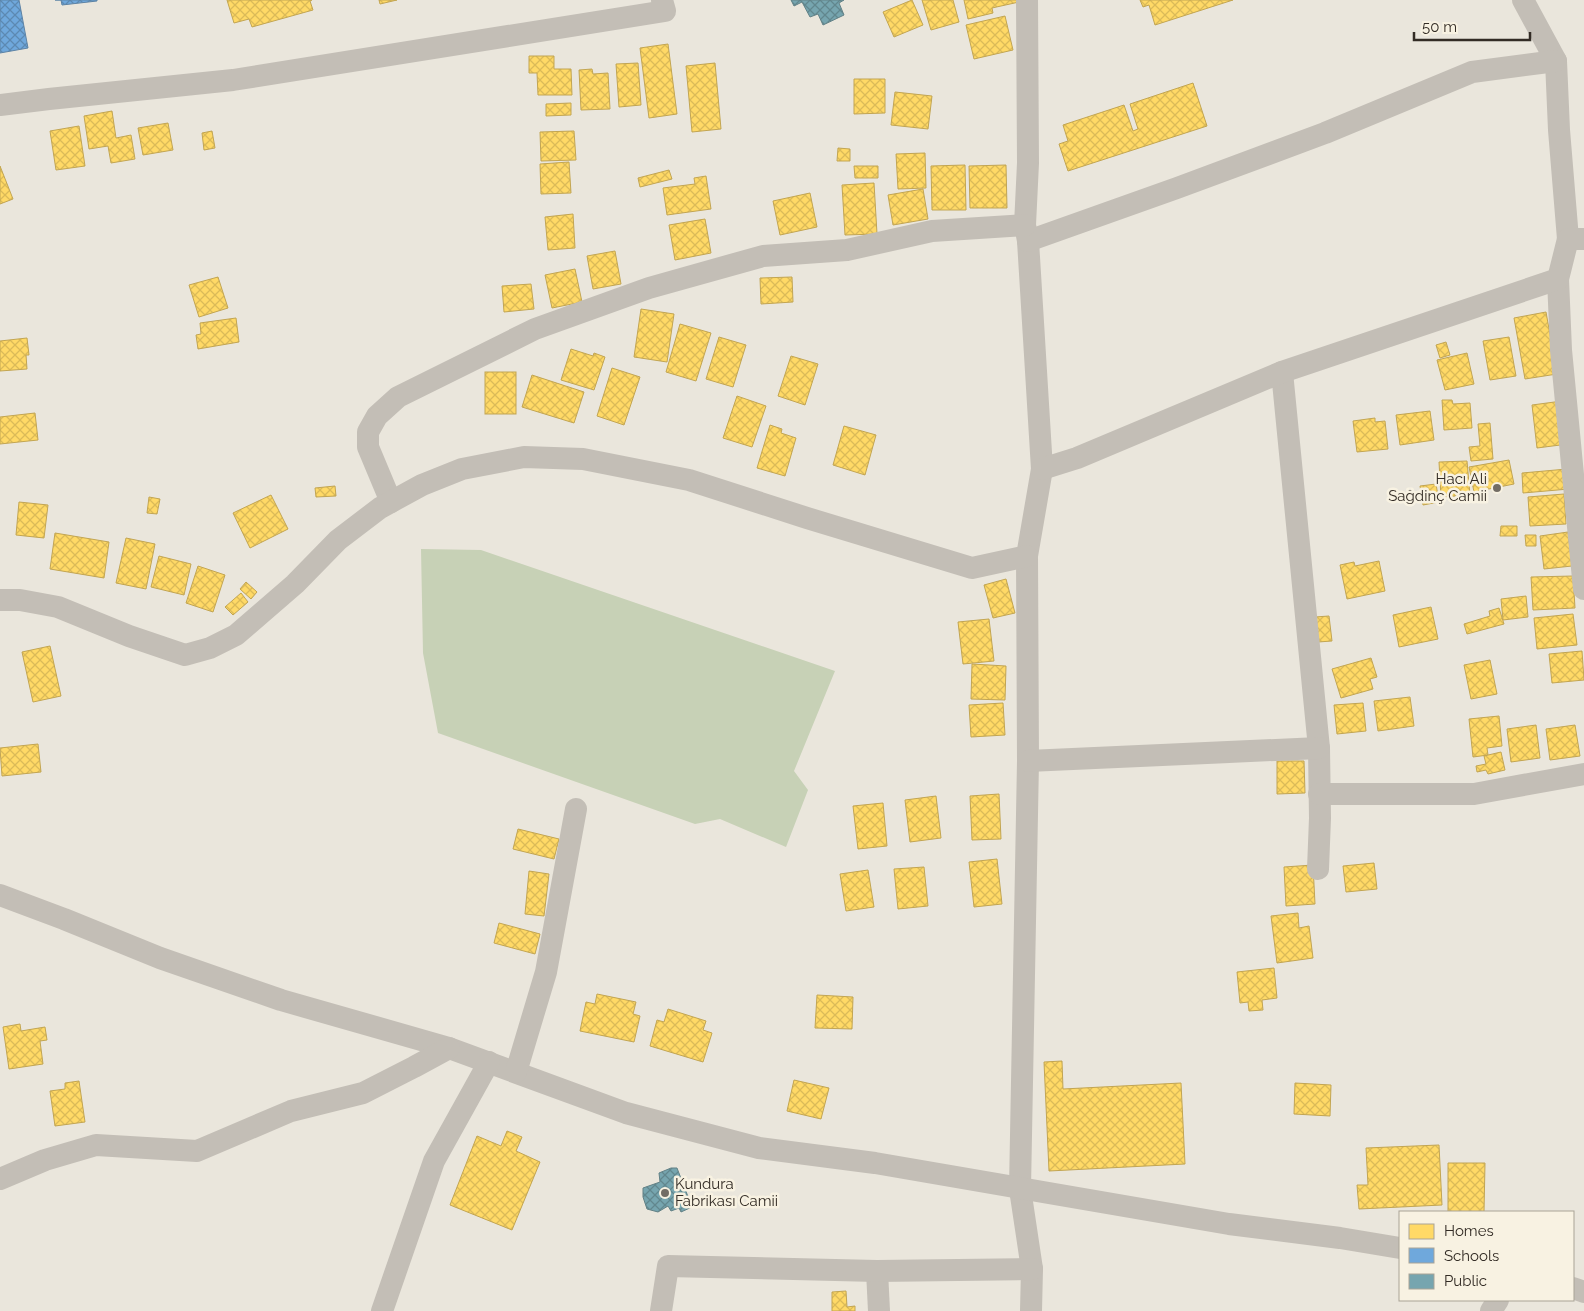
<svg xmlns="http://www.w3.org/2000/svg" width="1584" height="1311" viewBox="0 0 1584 1311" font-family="Raleway,sans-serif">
<defs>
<pattern id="homes-cross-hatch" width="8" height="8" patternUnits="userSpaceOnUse" patternTransform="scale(1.25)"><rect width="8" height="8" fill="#ffd966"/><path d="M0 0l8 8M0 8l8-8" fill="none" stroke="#dbba58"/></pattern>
<pattern id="schools-cross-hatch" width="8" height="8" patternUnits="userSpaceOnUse" patternTransform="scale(1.25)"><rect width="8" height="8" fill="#6fa8dc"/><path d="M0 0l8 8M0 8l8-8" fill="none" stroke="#5c89b2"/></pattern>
<pattern id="public-cross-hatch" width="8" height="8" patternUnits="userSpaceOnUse" patternTransform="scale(1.25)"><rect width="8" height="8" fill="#76a5af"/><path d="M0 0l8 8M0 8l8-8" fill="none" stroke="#61878e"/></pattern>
</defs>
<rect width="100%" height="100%" fill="#eae6dc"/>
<path fill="#c7d1b6" d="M421 549 481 550 835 671 794 771 808 790 786 847 720 819 695 824 438 733 423 653Z"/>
<g fill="url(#homes-cross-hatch)" stroke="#c2a552">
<path d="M227 0H312L310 1 313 10 252 27 249 19 234 23Z"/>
<path d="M379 0H397L380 4Z"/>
<path d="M912 0 923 25 894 37 883 12Z"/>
<path d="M922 0H953L959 22 931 30Z"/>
<path d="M964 0H1018L1019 2 992 8 993 13 968 19Z"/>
<path d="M1140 0H1233L1155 25 1149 5 1143 7Z"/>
<path d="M1005 16 1013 50 974 59 966 25Z"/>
<path d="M668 44 677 114 649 118 640 48Z"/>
<path d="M529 56H554V69H571L572 95H538L537 73H529Z"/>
<path d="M638 63 641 105 619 107 616 64Z"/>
<path d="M715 63 721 129 692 132 686 66Z"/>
<path d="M592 69 593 74 608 73 610 109 581 110 579 70Z"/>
<path d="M854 79H885V113L854 114Z"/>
<path d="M1193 83 1207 126 1068 171 1059 144 1068 141 1063 125 1124 105 1133 131 1138 129 1130 104Z"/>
<path d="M895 92 932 96 928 129 891 125Z"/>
<path d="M571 103V115L546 116V104Z"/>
<path d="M112 111 116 138 131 135 135 159 111 163 108 146 89 149 84 116Z"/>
<path d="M168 123 173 150 143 155 138 128Z"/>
<path d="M79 126 85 166 56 170 50 131Z"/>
<path d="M212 131 215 148 204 150 202 133Z"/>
<path d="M574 131 576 160 541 161 540 132Z"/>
<path d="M838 148 850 149V161H837Z"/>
<path d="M925 153 926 188 898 189 896 154Z"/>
<path d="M569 162 571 193 541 194 540 164Z"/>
<path d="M965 165 966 210H932L931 166Z"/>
<path d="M1006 165 1007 208H970L969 166Z"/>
<path d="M0 166 13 199 0 204Z"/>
<path d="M854 166H878V178H855Z"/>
<path d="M669 170 672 179 640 187 638 178Z"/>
<path d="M706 176 711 209 667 215 663 188 695 184 694 178Z"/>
<path d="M874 183 877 234 845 235 842 185Z"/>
<path d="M923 189 928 219 893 225 888 195Z"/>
<path d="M810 193 817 227 780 235 773 201Z"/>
<path d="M573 214 575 248 548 250 545 217Z"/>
<path d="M705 219 711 253 675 260 669 225Z"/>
<path d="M615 251 621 284 593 289 587 256Z"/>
<path d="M575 269 582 302 552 308 545 275Z"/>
<path d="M218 277 228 308 199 317 189 285Z"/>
<path d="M792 277 793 302 761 304 760 278Z"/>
<path d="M531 284 534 309 504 312 502 286Z"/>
<path d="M641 309 674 314 667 362 634 357Z"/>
<path d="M1546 312 1557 374 1525 379 1514 318Z"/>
<path d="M236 318 239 342 198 349 196 335 201 334 200 323Z"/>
<path d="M680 324 711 333 696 381 666 372Z"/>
<path d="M719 337 746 345 733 387 706 379Z"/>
<path d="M1509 337 1516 376 1490 380 1483 341Z"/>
<path d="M27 338 29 355H26L27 369 0 371V341Z"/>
<path d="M1446 342 1450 355 1440 358 1436 345Z"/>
<path d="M571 349 593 356 594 353 605 357 594 390 561 380Z"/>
<path d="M1467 353 1474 384 1445 390 1437 360Z"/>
<path d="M791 356 818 364 805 405 778 396Z"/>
<path d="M612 368 640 377 624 425 597 416Z"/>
<rect x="485" y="372" width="31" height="42"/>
<path d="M532 375 584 392 574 423 522 407Z"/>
<path d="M737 396 766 406 752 447 723 438Z"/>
<path d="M1442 400H1452L1453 404 1470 403 1472 428 1444 430Z"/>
<path d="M1562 401 1568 444 1537 448 1532 405Z"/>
<path d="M1430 411 1434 440 1400 445 1396 415Z"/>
<path d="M35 413 38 440 0 444V417Z"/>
<path d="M1375 418V422L1385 421 1388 449 1357 452 1353 421Z"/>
<path d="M1490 423 1493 459 1471 461 1469 447 1480 446 1478 424Z"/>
<path d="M770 425 782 429 781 433 796 438 785 476 757 468Z"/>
<path d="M844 426 876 435 865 475 833 465Z"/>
<path d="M1509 460 1514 484 1474 492 1469 467Z"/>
<path d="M1467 461 1470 495 1441 497 1439 462Z"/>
<path d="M1567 469 1569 489 1523 493 1522 473Z"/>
<path d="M1436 484 1439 502 1423 505 1420 486Z"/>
<path d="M335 486 336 496 316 497 315 488Z"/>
<path d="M1564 494 1566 524 1530 526 1528 497Z"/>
<path d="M271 495 288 529 250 548 233 513Z"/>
<path d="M149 497 160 499 157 514 147 513Z"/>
<path d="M19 502 48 505 44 538 16 535Z"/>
<path d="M1501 526H1517V536H1500Z"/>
<path d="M1568 532 1572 566 1544 569 1540 536Z"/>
<path d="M55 533 109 542 104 578 50 569Z"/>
<path d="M1525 535H1536V546H1526Z"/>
<path d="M126 538 155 544 146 589 116 583Z"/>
<path d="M159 556 191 564 184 595 151 587Z"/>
<path d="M1379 561 1385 591 1347 599 1340 565 1354 562 1355 566Z"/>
<path d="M198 566 225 575 213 612 186 603Z"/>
<path d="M1573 576 1575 608 1533 610 1531 577Z"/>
<path d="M1006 579 1015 613 993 618 984 585Z"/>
<path d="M246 582 257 592 251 599 240 589Z"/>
<path d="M241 593 248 602 233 615 225 607Z"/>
<path d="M1526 596 1528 617 1503 620 1501 599Z"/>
<path d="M1431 607 1438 639 1399 647 1393 615Z"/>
<path d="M1499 608 1504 624 1467 634 1464 624 1490 616 1489 611Z"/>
<path d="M1573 614 1577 645 1537 649 1534 618Z"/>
<path d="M1329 616 1332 641 1318 642 1315 617Z"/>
<path d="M989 619 994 661 963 664 958 622Z"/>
<path d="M50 646 61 696 33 702 22 652Z"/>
<path d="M1582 651 1584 680 1552 683 1549 654Z"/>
<path d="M1371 658 1377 677 1370 679 1373 689 1341 698 1332 669Z"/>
<path d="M1490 660 1497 694 1471 699 1464 665Z"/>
<path d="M972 664 1006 666 1005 700 971 699Z"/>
<path d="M1410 697 1414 726 1378 731 1374 701Z"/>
<path d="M1003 703 1005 735 971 737 969 705Z"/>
<path d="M1363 703 1366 731 1337 734 1334 705Z"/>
<path d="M1499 716 1502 746 1487 748 1488 755 1473 757 1469 719Z"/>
<path d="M1536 725 1540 758 1511 762 1507 729Z"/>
<path d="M1575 725 1580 756 1550 760 1546 729Z"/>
<path d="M38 744 41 772 2 776 0 748Z"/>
<path d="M1501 752 1505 770 1488 774 1486 770 1477 772 1476 766 1486 764 1484 756Z"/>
<path d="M1277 761H1304L1305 793 1277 794Z"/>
<path d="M999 794 1001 839 972 840 970 796Z"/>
<path d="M936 796 941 838 910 842 905 800Z"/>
<path d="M883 803 887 846 858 849 853 806Z"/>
<path d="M518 829 559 839 554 859 513 849Z"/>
<path d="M997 859 1002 904 974 907 969 862Z"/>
<path d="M1374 863 1377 889 1346 892 1343 866Z"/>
<path d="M1313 865 1315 904 1286 906 1284 867Z"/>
<path d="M924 867 928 906 898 909 894 869Z"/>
<path d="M868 870 874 907 846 911 840 874Z"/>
<path d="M529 871 549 874 544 916 525 914Z"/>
<path d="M1298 913 1299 928 1309 926 1313 958 1277 963 1271 916Z"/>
<path d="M499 923 540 934 535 954 494 943Z"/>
<path d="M1274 968 1277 998 1262 1000 1263 1010 1249 1011 1248 1002 1240 1003 1237 972Z"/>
<path d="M597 994 636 1002 633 1014 640 1016 634 1042 580 1031 586 1002 595 1004Z"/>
<path d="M817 995 853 997 852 1029 815 1028Z"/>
<path d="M668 1009 706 1021 703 1030 712 1033 703 1062 650 1046 657 1020 664 1022Z"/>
<path d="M20 1024 21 1031 45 1027 47 1040 40 1041 43 1064 9 1069 3 1027Z"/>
<path d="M1062 1061 1063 1089 1181 1083 1185 1164 1049 1171 1044 1062Z"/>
<path d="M794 1080 829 1088 821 1119 787 1111Z"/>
<path d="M79 1081 85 1122 55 1126 50 1091 65 1089V1083Z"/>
<path d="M1295 1083 1331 1085 1330 1116 1294 1114Z"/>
<path d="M507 1131 522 1137 516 1151 540 1162 512 1230 450 1205 477 1136 501 1146Z"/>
<path d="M1439 1145 1442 1205 1359 1209 1357 1185H1368L1366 1148Z"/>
<path d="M1448 1163H1485L1484 1212H1448Z"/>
<path d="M846 1291 847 1307 855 1306V1311H832V1292Z"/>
</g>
<g fill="url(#schools-cross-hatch)" stroke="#5d83a5">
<path d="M0 0H19L28 48 0 53Z"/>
<path d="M55 0H97V1L62 5 61 0Z"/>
</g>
<g fill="url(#public-cross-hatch)" stroke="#628186">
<path d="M791 0H844L839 3 844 15 823 25 818 14 810 17 802 2 794 6Z"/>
<path d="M671 1168H677L692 1207 681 1212 679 1208 671 1211 668 1206 658 1212 647 1209 643 1197V1188L660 1182 659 1173Z"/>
</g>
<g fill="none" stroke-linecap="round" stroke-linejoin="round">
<g stroke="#c3beb6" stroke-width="22">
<path d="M1027 0 1028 163 1025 225 1028 241 1042 469 1027 556 1028 761 1020 1189 1032 1269 1031 1311"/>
<path d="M1523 0 1556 61 1559 130 1568 239"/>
<path d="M0 105 49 99 233 80 665 11 662 0"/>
<path d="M1028 241 1177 188 1325 133 1472 72 1556 61"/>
<path d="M1558 279 1561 350 1584 589"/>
<path d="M1282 372 1319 748 1320 818 1318 869"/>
<path d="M1042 469 1077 458 1282 372 1558 279 1568 239H1584"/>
<path d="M391 502 368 447V432L377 416 398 397 535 329 649 288 763 256 847 250 932 231 1025 225"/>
<path d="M0 600H20L58 607 129 636 185 655 210 648 236 635 295 584 338 540 380 508 422 485 462 469 524 457 583 459 689 480 807 518 972 568 1027 556"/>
<path d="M1028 761 1319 748"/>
<path d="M1319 794H1474L1584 774"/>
<path d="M0 895 64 919 160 958 281 1000 449 1048 626 1113 759 1148 875 1163 1229 1224 1340 1238 1400 1248"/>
<path d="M516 1072 546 972 576 809"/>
<path d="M0 1179 45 1160 96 1145 197 1151 291 1111 363 1093 414 1067 449 1048"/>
<path d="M877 1271 879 1311"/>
<path d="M1573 1288 1584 1292"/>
<path d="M382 1311 434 1161 489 1062"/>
<path d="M661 1311 668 1266 877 1271 1032 1269"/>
<path d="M1491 1311 1498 1300"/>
</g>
</g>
<g fill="#736d65" stroke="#f8f2e2" stroke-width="2">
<circle cx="1497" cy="488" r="5"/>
<circle cx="665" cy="1193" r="5"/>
</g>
<g text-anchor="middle" stroke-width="5" stroke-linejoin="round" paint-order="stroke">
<g font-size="15" fill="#332c25" stroke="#f8f2e2" text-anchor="end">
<text x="1487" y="484">Hacı Ali<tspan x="1487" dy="17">Sağdinç Camii</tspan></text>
<text x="675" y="1189" text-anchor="start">Kundura<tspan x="675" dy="17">Fabrikası Camii</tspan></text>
</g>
</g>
<rect x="1399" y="1211" width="175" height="90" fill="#f8f2e2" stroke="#a9a396"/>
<rect x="1409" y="1224" width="25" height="15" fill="#ffd966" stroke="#a9a396"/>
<text x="1444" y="1236" font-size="15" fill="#332c25">Homes</text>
<rect x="1409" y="1248" width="25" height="15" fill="#6fa8dc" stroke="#a9a396"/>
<text x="1444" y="1261" font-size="15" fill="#332c25">Schools</text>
<rect x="1409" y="1274" width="25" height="15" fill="#76a5af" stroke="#a9a396"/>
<text x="1444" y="1286" font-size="15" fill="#332c25">Public</text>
<path d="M1414 32v8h116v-8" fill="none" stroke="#332c25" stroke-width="2.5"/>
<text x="1422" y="32" font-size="15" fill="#332c25" stroke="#f8f2e2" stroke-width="4" paint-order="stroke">50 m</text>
</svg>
